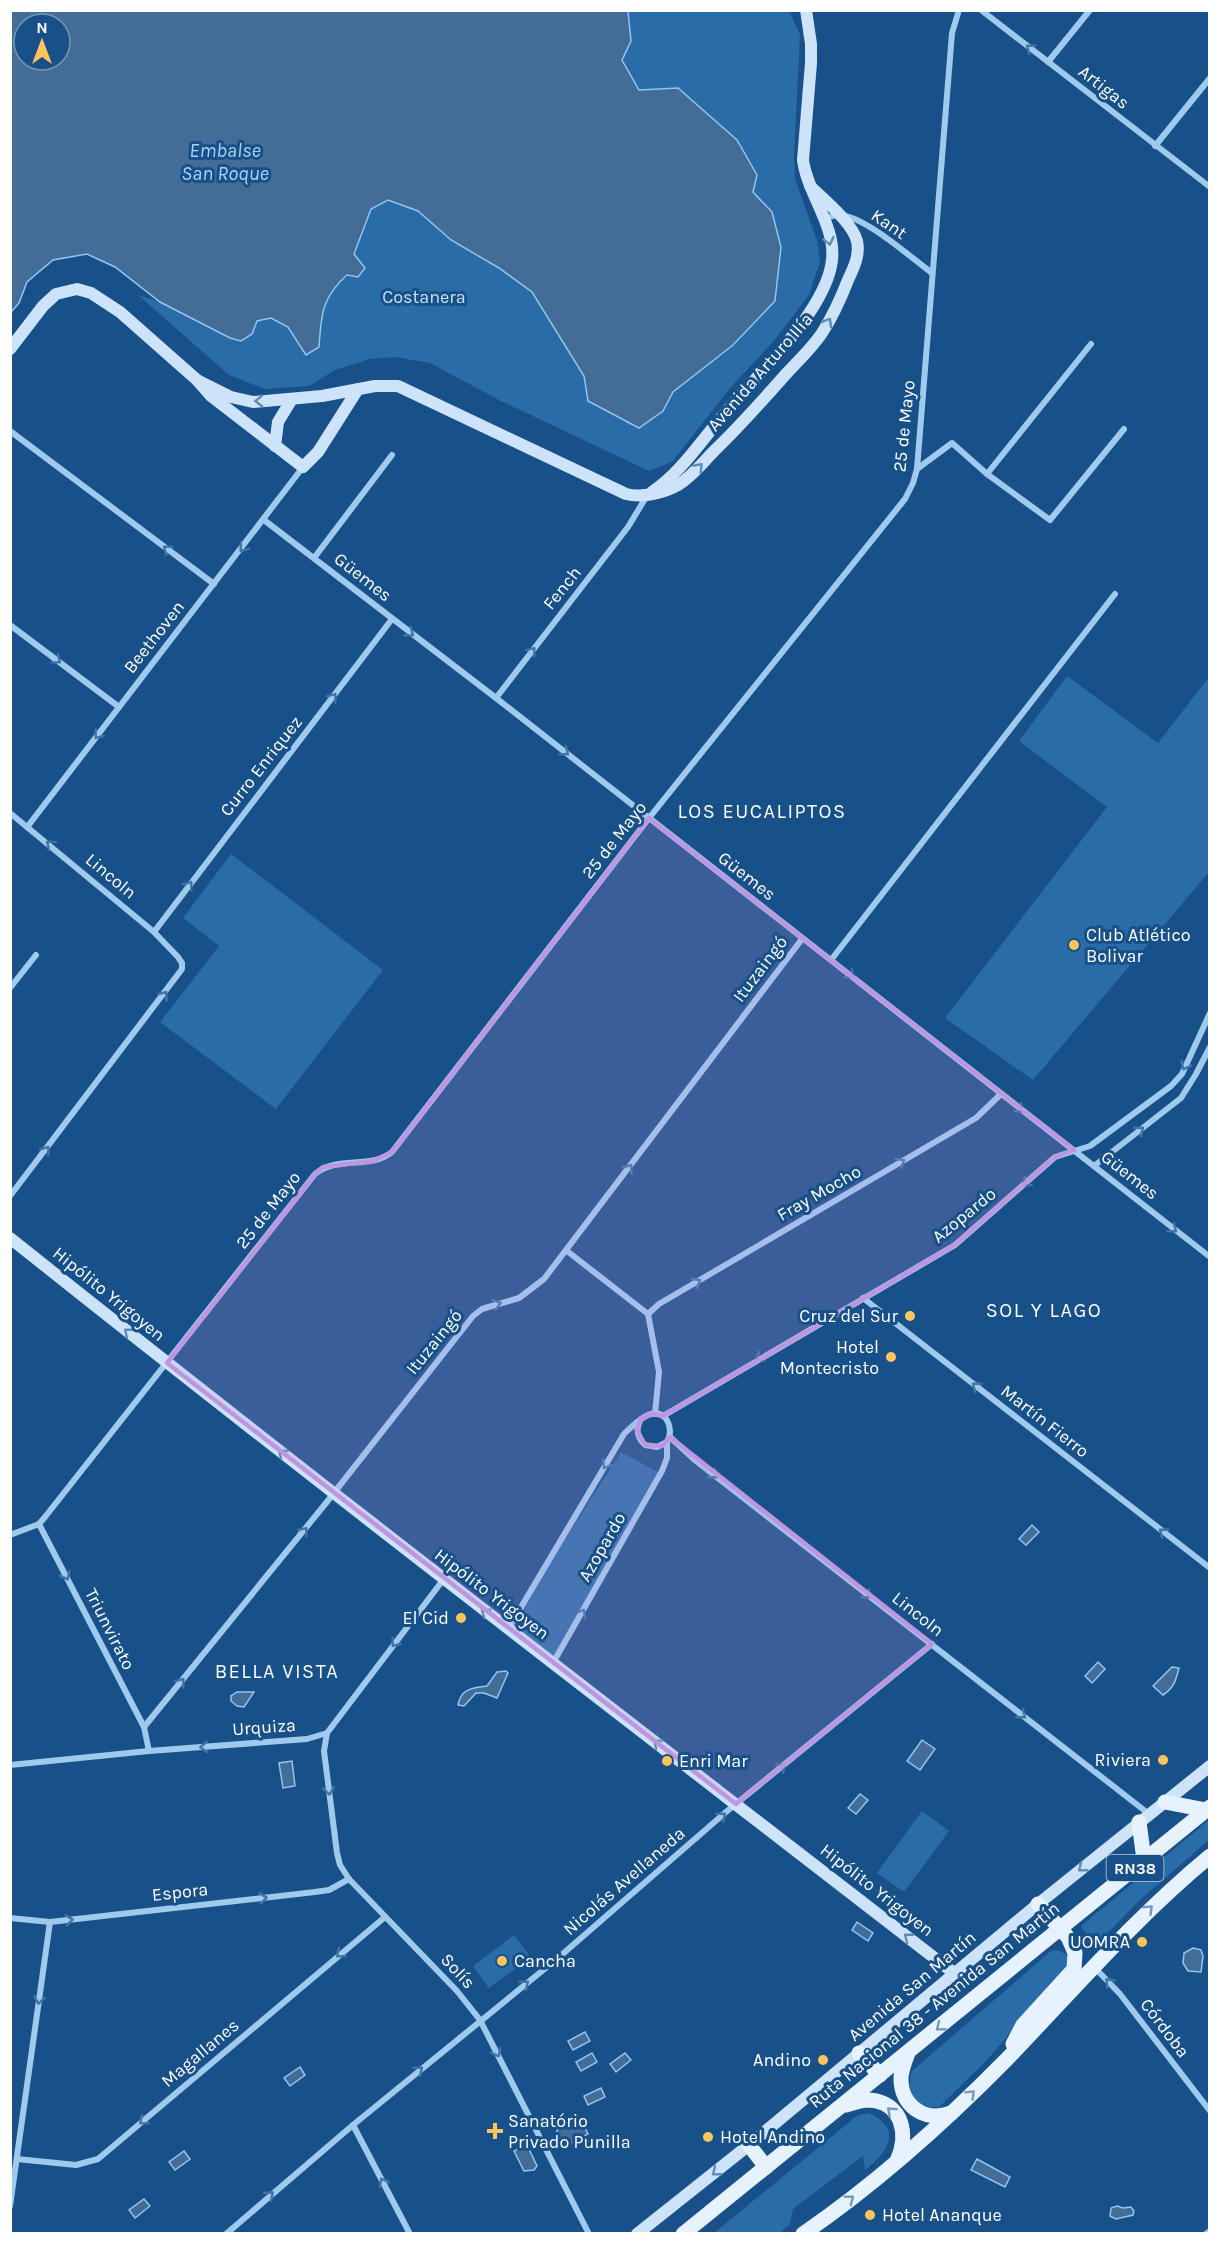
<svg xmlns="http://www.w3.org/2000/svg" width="1220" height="2244" viewBox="0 0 1220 2244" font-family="Karla,sans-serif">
<rect width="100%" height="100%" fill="#185189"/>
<g fill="#2a6ca7">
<path d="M789 10 800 35 794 157 795 179 817 240 820 261 809 295 773 342 731 387 672 462 649 471 499 400 430 363 395 357 370 359 335 370 309 386 265 389 229 375 138 295 160 302 230 338 241 341 252 334 257 321 271 318 288 327 306 355 319 346C321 305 323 285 365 268L354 254 371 209 388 200 418 211 451 240 499 268 532 292 584 376 588 401 663 411 673 392 733 345 775 301 772 212 753 192 678 88 639 90 622 60 631 41 628 11Z"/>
<path d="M1067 676 1158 743 1209 677V872L1033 1080 945 1018 1107 807 1019 741Z"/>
<path d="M231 854 383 970 276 1109 160 1022 219 946 183 918Z"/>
<path d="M621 1452 658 1472 553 1663 508 1629Z"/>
<path d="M922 1811 949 1831 904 1892 877 1873Z"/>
<path d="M1209 1820V1840L1142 1898 1094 1947 1081 1926Z"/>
<path d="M514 1935 531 1957 489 1988 473 1966Z"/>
<path d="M1058 1950 1067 1955V1968L986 2061 939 2107C916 2110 905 2092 912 2071L1051 1951Z"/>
<path d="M869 2113C904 2129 887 2153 865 2170L863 2156 793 2209 790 2224 780 2233H714L858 2115Z"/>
</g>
<g fill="#436d96" stroke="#92c5f0" stroke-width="1.5" fill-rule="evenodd">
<path d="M11 10 628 11 631 41 622 60 639 90 678 88 737 140 757 175 753 192 772 212 781 247 775 301 733 345 673 392 663 411 639 428 588 401 584 376 532 292 499 268 451 240 418 211 388 200 371 209 354 254 365 268 358 277 347 275C322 297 321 315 319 347L306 355 288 327 271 318 257 321 252 334 241 341 230 338 160 302 115 267 87 254 53 260 27 282 19 303 11 312ZM24 24H60V60H24Z"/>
<path d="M1032 1525 1039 1532 1026 1545 1019 1539Z"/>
<path d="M1098 1662 1105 1669 1092 1683 1085 1676Z"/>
<path d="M1172 1667 1179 1668C1176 1680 1174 1688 1163 1695L1153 1686Z"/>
<path d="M506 1671 508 1673 497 1698 484 1693H476L464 1706 458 1705C461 1688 473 1688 487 1686L497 1672Z"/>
<path d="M237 1692H254L244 1707 237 1706 231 1701V1696Z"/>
<path d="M922 1740 935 1749 920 1770 907 1761Z"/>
<path d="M292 1761 295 1786 283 1788 279 1763Z"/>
<path d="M860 1794 868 1800 856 1814 848 1808Z"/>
<path d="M857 1922 873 1933 868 1941 852 1930Z"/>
<path d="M1193 1948 1201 1950 1203 1956 1201 1972 1188 1971 1183 1963 1184 1953Z"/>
<path d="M585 2032 590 2041 573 2050 568 2041Z"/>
<path d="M592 2053 597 2062 581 2071 576 2062Z"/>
<path d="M625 2053 631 2060 616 2072 610 2064Z"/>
<path d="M300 2067 305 2075 290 2086 284 2078Z"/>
<path d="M601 2088 605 2097 588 2105 584 2096Z"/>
<path d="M581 2119 588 2134 563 2147 556 2133 558 2129H562Z"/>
<path d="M519 2144 528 2147 537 2166 534 2170 524 2171 514 2151 517 2150Z"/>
<path d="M184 2151 190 2159 175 2170 169 2162Z"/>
<path d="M977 2159 1010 2177 1005 2187 971 2170Z"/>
<path d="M144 2199 150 2206 135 2218 129 2210Z"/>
<path d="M1117 2206 1123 2208 1131 2207 1134 2211 1133 2215 1116 2219 1110 2216 1111 2208Z"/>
</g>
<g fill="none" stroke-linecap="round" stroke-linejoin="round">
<g stroke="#a0c9ee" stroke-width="6">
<path d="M981 10 1210 187"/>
<path d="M1048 62 1090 10"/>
<path d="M1155 146 1210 78"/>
<path d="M825 219C829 217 834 215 839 215 865 216 910 257 932 273"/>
<path d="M10 431 214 584"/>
<path d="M917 469 952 443 987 474 1050 520 1124 429"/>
<path d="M987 474 1091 344"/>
<path d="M264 520 496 698 1210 1257"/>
<path d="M314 558 392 455"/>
<path d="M10 625 119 707"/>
<path d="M496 698 628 527 648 494"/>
<path d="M10 813 154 932 178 957 182 963V969L10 1196"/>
<path d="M28 826 303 467"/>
<path d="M154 932 392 619"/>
<path d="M831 960 1115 594"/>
<path d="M10 988 36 955"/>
<path d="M1094 1166 1181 1098 1196 1074 1210 1047"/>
<path d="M567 1251 648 1314 659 1372 655 1414"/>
<path d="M863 1298 1210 1568"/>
<path d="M648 1314 659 1304 976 1118 1001 1094"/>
<path d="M663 1416 955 1245 1055 1157 1090 1146 1171 1086 1182 1074 1210 1013"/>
<path d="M670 1437 696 1461 1149 1814"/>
<path d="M39 1524 144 1727 149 1751"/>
<path d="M10 1535 39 1524 45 1517 315 1174C338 1155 370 1170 392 1152L649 818 905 499 913 483 917 469 952 33 959 10"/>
<path d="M508 1629 624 1434C631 1427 639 1419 648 1415 666 1407 675 1429 667 1442L657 1447 645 1445C637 1437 635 1429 641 1419"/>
<path d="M553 1663 662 1471 667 1458V1442"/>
<path d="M144 1727 326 1503 473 1316 482 1309 519 1298 544 1279 802 939"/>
<path d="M327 1733 324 1751 337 1853 340 1865 349 1879 457 1991 480 2020 589 2234"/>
<path d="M10 1765 149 1751 307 1739 327 1733 443 1580"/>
<path d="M10 1918 50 1922 315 1892 329 1890 349 1879"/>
<path d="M1094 1967 1120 1994 1210 2111"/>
<path d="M353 2125 410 2234"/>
<path d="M17 2159 76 2165 98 2159 385 1917"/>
<path d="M10 2206 50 1922"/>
<path d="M226 2234 353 2125 558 1958 726 1812 932 1644"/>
<path d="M1206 2234 1210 2231"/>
</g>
<g stroke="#cde3fa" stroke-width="12">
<path d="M10 349 43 306 56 294 77 289 91 293 120 312 197 380 211 396 303 467 318 452 358 389"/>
<path d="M197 380 231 397 253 402 322 396 375 386H398L626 494C642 498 664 493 678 485 693 476 703 462 715 450 740 426 763 400 786 374 798 361 812 348 822 333 833 316 841 298 848 280 854 267 860 255 857 241 852 222 824 200 810 186"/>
<path d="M275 446 278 422 292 399"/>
<path d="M652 492C680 473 699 444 720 419 752 380 827 311 832 260 836 226 807 193 803 160L811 63V44L806 10"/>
<path d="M10 1238C322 1487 639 1729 954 1973"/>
<path d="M637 2234 749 2145 1038 1904 1210 1766"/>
</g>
<g stroke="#e7f2ff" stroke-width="15">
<path d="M1165 1802 1206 1810"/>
<path d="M1139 1822 1144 1860"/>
<path d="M1038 1904 1066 1935"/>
<path d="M1013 2044 1023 2025 1074 1969 1075 1953 1069 1939"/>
<path d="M859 2053 880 2075"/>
<path d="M908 2053C905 2061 902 2068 901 2077 900 2105 924 2123 951 2113"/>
<path d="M846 2105C853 2103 861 2100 869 2100 903 2102 909 2135 897 2161"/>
<path d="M749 2145 766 2167"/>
<path d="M683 2234 1210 1807"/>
<path d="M803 2234C877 2183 944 2123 1007 2059 1073 1990 1136 1917 1210 1856"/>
</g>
</g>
<defs><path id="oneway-chevron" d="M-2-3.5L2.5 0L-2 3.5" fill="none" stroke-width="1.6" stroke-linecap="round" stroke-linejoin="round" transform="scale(1.5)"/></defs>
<g stroke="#4175a7">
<use href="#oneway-chevron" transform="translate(1030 48) rotate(-143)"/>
<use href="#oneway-chevron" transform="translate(243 548) rotate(128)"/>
<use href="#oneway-chevron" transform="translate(167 549) rotate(-143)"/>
<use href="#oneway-chevron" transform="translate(410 633) rotate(37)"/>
<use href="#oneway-chevron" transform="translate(532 651) rotate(-52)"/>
<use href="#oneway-chevron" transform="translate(57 660) rotate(37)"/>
<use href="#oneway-chevron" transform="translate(333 697) rotate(-52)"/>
<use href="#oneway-chevron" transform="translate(98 735) rotate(128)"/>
<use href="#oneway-chevron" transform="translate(565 752) rotate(38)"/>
<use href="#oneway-chevron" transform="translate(50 844) rotate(-140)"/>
<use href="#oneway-chevron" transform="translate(189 885) rotate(-53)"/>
<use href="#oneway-chevron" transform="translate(851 975) rotate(38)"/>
<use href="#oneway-chevron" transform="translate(164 995) rotate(-53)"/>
<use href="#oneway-chevron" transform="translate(1185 1066) rotate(116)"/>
<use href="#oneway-chevron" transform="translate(1020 1109) rotate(38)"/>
<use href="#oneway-chevron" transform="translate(1140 1130) rotate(-38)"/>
<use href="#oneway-chevron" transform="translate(46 1150) rotate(-53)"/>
<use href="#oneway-chevron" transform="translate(901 1162) rotate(-30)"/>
<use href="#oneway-chevron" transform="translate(629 1168) rotate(-53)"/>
<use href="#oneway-chevron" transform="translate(1026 1183) rotate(138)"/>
<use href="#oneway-chevron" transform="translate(1173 1229) rotate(38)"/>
<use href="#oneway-chevron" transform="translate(697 1282) rotate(-30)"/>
<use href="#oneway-chevron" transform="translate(497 1304) rotate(-16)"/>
<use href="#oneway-chevron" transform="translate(759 1358) rotate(150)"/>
<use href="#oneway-chevron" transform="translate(976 1386) rotate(-142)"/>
<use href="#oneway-chevron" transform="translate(606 1465) rotate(121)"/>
<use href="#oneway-chevron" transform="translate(714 1475) rotate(38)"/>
<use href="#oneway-chevron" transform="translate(304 1531) rotate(-51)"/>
<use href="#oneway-chevron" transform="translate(1163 1532) rotate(-142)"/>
<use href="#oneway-chevron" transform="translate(66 1576) rotate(63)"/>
<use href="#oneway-chevron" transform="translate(868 1595) rotate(38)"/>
<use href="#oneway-chevron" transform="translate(582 1613) rotate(-60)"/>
<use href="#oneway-chevron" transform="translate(395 1643) rotate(127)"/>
<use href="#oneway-chevron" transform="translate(181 1682) rotate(-51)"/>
<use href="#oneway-chevron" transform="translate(1022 1715) rotate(38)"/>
<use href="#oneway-chevron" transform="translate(204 1747) rotate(176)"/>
<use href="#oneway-chevron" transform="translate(782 1767) rotate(-39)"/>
<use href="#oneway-chevron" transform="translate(329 1791) rotate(83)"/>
<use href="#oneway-chevron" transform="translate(722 1816) rotate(-40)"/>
<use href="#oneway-chevron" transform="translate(263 1898) rotate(-6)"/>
<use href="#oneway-chevron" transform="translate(69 1920) rotate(-6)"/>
<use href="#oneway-chevron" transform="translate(340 1954) rotate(140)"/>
<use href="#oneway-chevron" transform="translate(1109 1982) rotate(-134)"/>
<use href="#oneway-chevron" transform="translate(525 1984) rotate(-38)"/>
<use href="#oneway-chevron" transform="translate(39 2000) rotate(98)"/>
<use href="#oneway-chevron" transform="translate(497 2053) rotate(63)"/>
<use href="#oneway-chevron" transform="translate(419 2070) rotate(-40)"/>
<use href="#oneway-chevron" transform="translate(143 2121) rotate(140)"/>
<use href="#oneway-chevron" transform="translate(383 2182) rotate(-118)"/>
<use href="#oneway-chevron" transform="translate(270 2195) rotate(-41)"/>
</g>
<g stroke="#608bb6">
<use href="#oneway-chevron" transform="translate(829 241) rotate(77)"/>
<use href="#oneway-chevron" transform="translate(828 322) rotate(-60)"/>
<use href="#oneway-chevron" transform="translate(259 401) rotate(179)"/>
<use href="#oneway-chevron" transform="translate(699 467) rotate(-47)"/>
<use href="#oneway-chevron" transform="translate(128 1332) rotate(-141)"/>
<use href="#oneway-chevron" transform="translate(282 1453) rotate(-142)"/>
<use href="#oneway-chevron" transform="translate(485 1612) rotate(-143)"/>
<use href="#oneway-chevron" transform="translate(657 1743) rotate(-143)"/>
<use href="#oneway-chevron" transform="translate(1082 1868) rotate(141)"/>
<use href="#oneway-chevron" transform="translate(908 1937) rotate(-142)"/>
<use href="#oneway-chevron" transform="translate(716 2172) rotate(141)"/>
</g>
<g stroke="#7599be">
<use href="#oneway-chevron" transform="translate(1149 1909) rotate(-44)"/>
<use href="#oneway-chevron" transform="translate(940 2027) rotate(141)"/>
<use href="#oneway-chevron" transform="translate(971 2094) rotate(-45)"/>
<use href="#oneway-chevron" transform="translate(891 2111) rotate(-138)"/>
<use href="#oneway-chevron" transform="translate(850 2199) rotate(-37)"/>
</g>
<path fill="#bd96df" fill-opacity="0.2" stroke="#bd96df" stroke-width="4.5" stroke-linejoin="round" d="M649 818 1074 1150 1055 1157 955 1245 663 1416 652 1414 641 1419 637 1430 645 1445 662 1446 670 1437 932 1644 736 1804 167 1363 315 1174 323 1167 373 1161 392 1152Z"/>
<g fill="#ffc55d" stroke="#185189" stroke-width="2">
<circle cx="1074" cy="945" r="6"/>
<circle cx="910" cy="1316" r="6"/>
<circle cx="891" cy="1357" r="6"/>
<circle cx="461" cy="1618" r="6"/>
<circle cx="1163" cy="1760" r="6"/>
<circle cx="667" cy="1761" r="6"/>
<circle cx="1142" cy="1942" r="6"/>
<circle cx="502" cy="1961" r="6"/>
<circle cx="823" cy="2060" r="6"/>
<path d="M492 2122h6v6h6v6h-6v6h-6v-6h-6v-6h6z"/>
<circle cx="708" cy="2137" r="6"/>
<circle cx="870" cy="2215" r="6"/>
</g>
<g text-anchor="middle" stroke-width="6" stroke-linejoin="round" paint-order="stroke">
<rect fill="#185189" stroke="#bacbdc" stroke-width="1.5" x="1106.5" y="1855" width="57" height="26" rx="4.5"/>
<g font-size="16" font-weight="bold" fill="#fff">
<text x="1135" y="1874">RN38</text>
</g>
<g font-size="18" fill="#fff" stroke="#185189">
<text transform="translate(1104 87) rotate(38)" y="6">Artigas</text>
<text transform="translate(889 224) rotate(34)" y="6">Kant</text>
<text transform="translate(760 372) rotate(-49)" y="6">Avenida Arturo Ilía</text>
<text transform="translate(904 426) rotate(-84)" y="6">25 de Mayo</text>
<text transform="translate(363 577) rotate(38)" y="6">Güemes</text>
<text transform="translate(562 588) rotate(-52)" y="6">Fench</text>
<text transform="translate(154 637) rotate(-52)" y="6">Beethoven</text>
<text transform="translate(261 766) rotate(-52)" y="6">Curro Enriquez</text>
<text transform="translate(614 840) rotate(-52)" y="6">25 de Mayo</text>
<text transform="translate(111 876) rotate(40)" y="6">Lincoln</text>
<text transform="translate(747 876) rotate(38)" y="6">Güemes</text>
<text transform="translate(760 969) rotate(-53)" y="6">Ituzaingó</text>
<text transform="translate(1130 1175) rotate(38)" y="6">Güemes</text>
<text transform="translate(819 1193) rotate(-30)" y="6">Fray Mocho</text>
<text transform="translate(268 1210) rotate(-52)" y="6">25 de Mayo</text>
<text transform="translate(964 1215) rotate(-39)" y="6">Azopardo</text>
<text transform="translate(109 1294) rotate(39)" y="6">Hipólito Yrigoyen</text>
<text transform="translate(434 1342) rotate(-51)" y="6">Ituzaingó</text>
<text transform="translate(1045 1421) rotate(38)" y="6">Martín Fierro</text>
<text transform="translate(602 1547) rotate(-60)" y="6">Azopardo</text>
<text transform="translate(492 1594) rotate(37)" y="6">Hipólito Yrigoyen</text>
<text transform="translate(918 1614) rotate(38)" y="6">Lincoln</text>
<text transform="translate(110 1629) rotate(63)" y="6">Triunvirato</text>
<text transform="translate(264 1727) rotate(-4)" y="6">Urquiza</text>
<text transform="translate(624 1881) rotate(-41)" y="6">Nicolás Avellaneda</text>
<text transform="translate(877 1890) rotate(38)" y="6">Hipólito Yrigoyen</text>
<text transform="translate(180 1892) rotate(-6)" y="6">Espora</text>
<text transform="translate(458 1971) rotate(47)" y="6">Solís</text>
<text transform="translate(912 1986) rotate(-40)" y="6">Avenida San Martín</text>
<text transform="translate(934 2005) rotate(-39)" y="6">Ruta Nacional 38 - Avenida San Martín</text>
<text transform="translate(1165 2028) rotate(53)" y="6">Córdoba</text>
<text transform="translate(200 2053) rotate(-40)" y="6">Magallanes</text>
</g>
<g font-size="18" fill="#c6e1fa" stroke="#185189">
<text x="424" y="303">Costanera</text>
</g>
<g font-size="18" fill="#fff" stroke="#185189" text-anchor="start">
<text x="1086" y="941">Club Atlético<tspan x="1086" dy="21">Bolivar</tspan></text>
<text x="898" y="1322" text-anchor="end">Cruz del Sur</text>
<text x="879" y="1353" text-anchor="end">Hotel<tspan x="879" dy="21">Montecristo</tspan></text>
<text x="449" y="1624" text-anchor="end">El Cid</text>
<text x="1151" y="1766" text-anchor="end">Riviera</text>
<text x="679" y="1767">Enri Mar</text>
<text x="1130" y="1948" text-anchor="end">UOMRA</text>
<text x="514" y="1967">Cancha</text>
<text x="811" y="2066" text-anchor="end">Andino</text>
<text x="508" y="2127">Sanatório<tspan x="508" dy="21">Privado Punilla</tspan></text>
<text x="720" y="2143">Hotel Andino</text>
<text x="882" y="2221">Hotel Ananque</text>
</g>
<g font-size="20" font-style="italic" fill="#abd2f5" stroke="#185189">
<text x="225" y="157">Embalse<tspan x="225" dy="23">San Roque</tspan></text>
</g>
<g font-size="20" letter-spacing="1.5" fill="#fff" stroke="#185189">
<text x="762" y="818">LOS EUCALIPTOS</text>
<text x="1044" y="1317">SOL Y LAGO</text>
<text x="277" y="1678">BELLA VISTA</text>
</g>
</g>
<rect width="1220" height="2244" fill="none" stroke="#ffffff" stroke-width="24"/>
<g transform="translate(42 42)"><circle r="28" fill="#185189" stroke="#7497b8" stroke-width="1.5"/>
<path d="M0-4.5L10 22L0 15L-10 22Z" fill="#ffc55d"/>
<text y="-9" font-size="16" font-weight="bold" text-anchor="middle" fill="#ffffff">N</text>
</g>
</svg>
